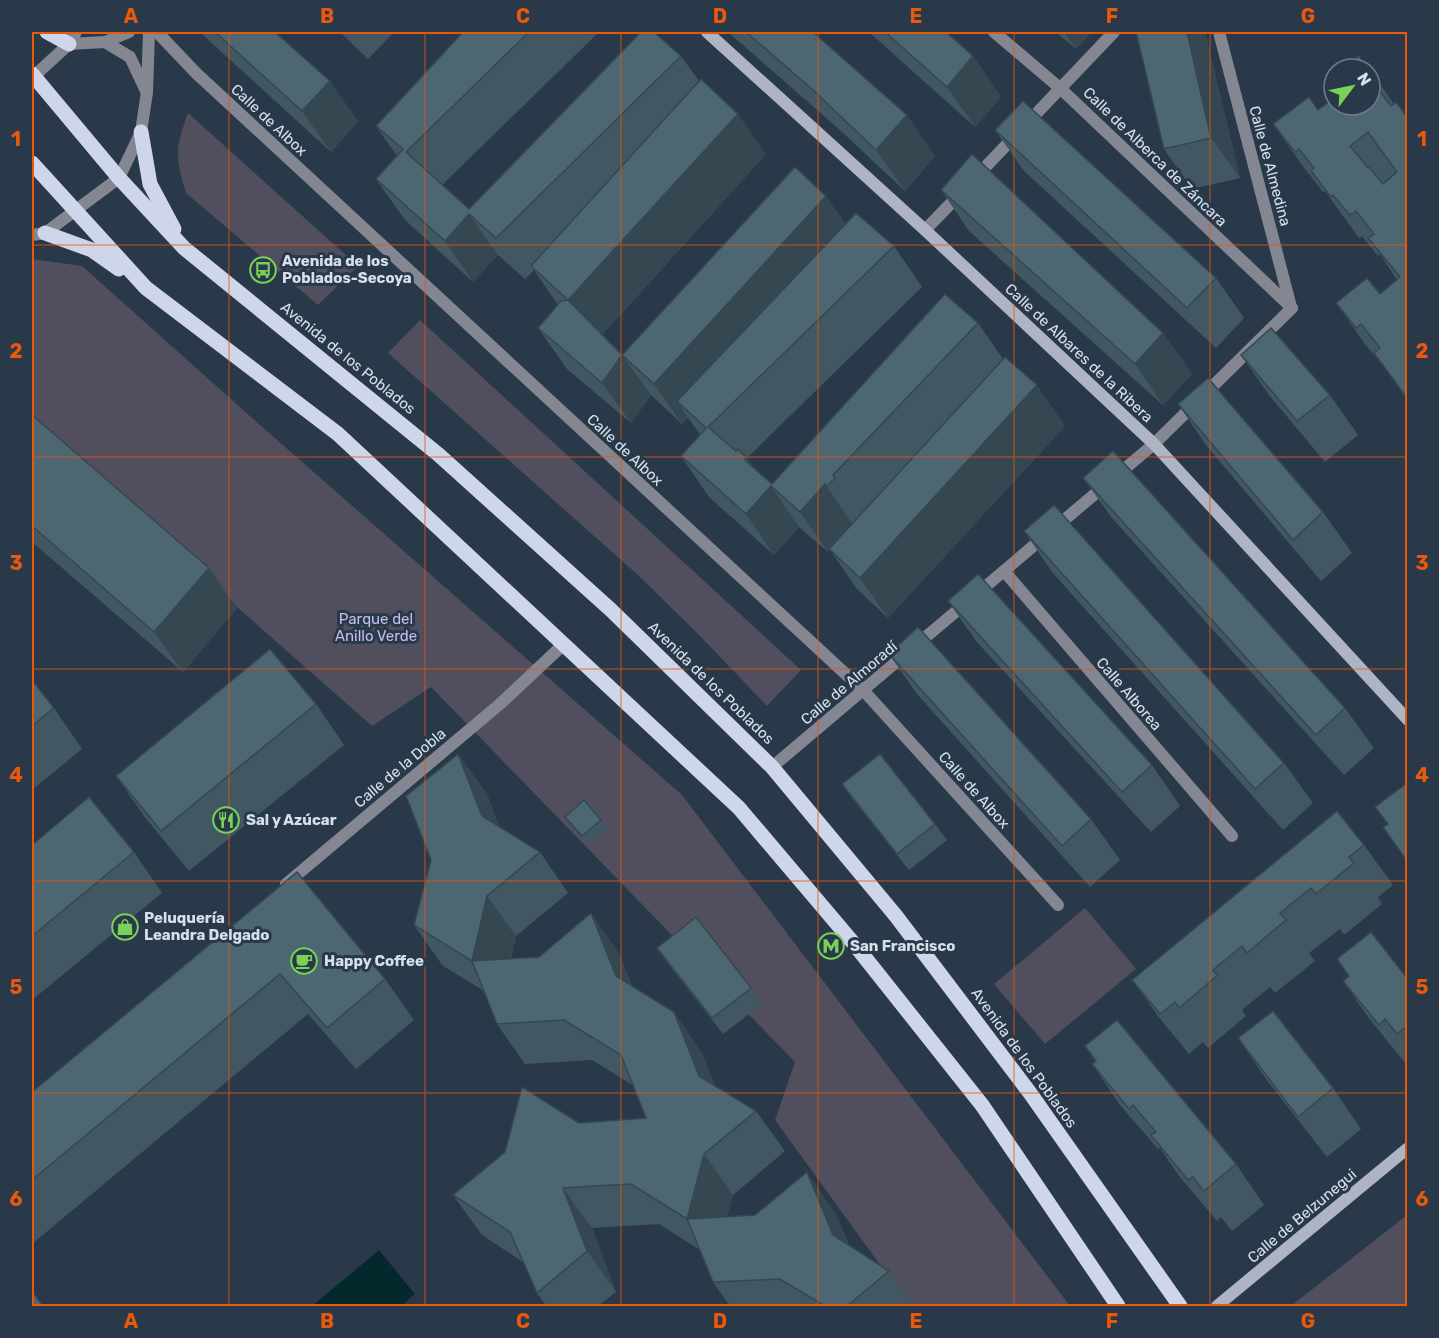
<svg xmlns="http://www.w3.org/2000/svg" width="1439" height="1338" viewBox="0 0 1439 1338" font-family="Rubik,sans-serif">
<rect width="100%" height="100%" fill="#29394a"/>
<g fill="#514f5e">
<path d="M188 113 358 266 318 305 186 193C175 157 175 148 188 113Z"/>
<path d="M32 259 82 266 260 425 682 795 1070 1306H910L775 1120 795 1062 431 687 372 726 32 426Z"/>
<path d="M420 320 801 670 767 706 699 635 638 575 388 353Z"/>
<path d="M1085 908 1136 969 1045 1044 994 984Z"/>
<path d="M1407 1215V1306H1291Z"/>
</g>
<path fill="#04292d" d="M379 1250 415 1294 401 1306H312Z"/>
<g fill="none" stroke-linecap="round" stroke-linejoin="round">
<g stroke="#848791" stroke-width="12">
<path d="M157 32 196 73 863 690 1058 905"/>
<path d="M994 32 1061 89 1292 308"/>
<path d="M1219 32 1291 307"/>
<path d="M105 42 129 32"/>
<path d="M69 44 105 42 130 57 146 91"/>
<path d="M32 78 69 44 76 32"/>
<path d="M974 179 1114 32"/>
<path d="M925 230 962 192"/>
<path d="M32 235 45 233 119 178 141 132 147 92 149 32"/>
<path d="M1004 571 1232 836"/>
<path d="M772 767 1154 444 1292 308"/>
<path d="M286 884 500 704 564 644"/>
</g>
<g stroke="#aeb4c4" stroke-width="12">
<path d="M707 32 925 230 1154 444 1408 720"/>
<path d="M1217 1306 1408 1148"/>
</g>
<g stroke="#cfd6ec" stroke-width="15">
<path d="M47 32 69 44"/>
<path d="M32 74 119 178 184 248 439 455 611 610 772 767 896 916 1030 1093 1180 1306"/>
<path d="M141 132 150 184 174 229"/>
<path d="M32 163 146 288 338 434 739 808 855 945 982 1105 1118 1306"/>
<path d="M45 233 92 250 119 269"/>
</g>
</g>
<g fill="#415862" fill-rule="evenodd">
<path d="M200 32H275L358 121 331 152 203 35Z"/>
<path d="M340 32H394L368 59Z"/>
<path d="M463 32H599L442 185 469 209 681 56 699 81 766 154 602 335 622 355 846 224 894 246 922 287 747 458 753 467 772 484 978 323 1003 359 1065 426 888 618 857 589 830 550 828 552 799 527 774 555 709 497 681 456 700 434 688 418 682 424 651 395 631 423 567 369 538 328 558 305 534 270 525 279 498 255 473 282 405 220 376 179 397 156 376 126Z"/>
<path d="M728 32H813L935 156 905 191 841 131Z"/>
<path d="M869 32H946L973 56 1001 97 975 127Z"/>
<path d="M1056 32H1092L1076 49Z"/>
<path d="M1136 32H1205L1240 178 1192 189 1164 149Z"/>
<path d="M1370 70 1394 104 1407 117V400L1385 368 1365 344 1336 303 1380 294 1397 280 1380 254 1378 256 1362 236 1359 238 1325 191 1323 192 1302 165 1273 124 1318 110ZM1396 172V173L1382 183Z"/>
<path d="M995 130 1216 278 1244 318 1216 348 1024 171Z"/>
<path d="M941 190 1163 333 1192 374 1163 405 969 231Z"/>
<path d="M1241 355 1330 395 1358 435 1325 462 1269 395Z"/>
<path d="M1178 404 1323 512 1352 553 1321 581 1206 445Z"/>
<path d="M32 415 209 568 237 608 183 672 32 542Z"/>
<path d="M1083 478 1345 708 1374 748 1344 775 1112 518Z"/>
<path d="M1024 531 1284 763 1313 803 1283 830 1052 572Z"/>
<path d="M948 601 1152 765 1180 806 1151 832 976 641Z"/>
<path d="M889 654 1091 819 1120 860 1090 887 917 694Z"/>
<path d="M32 680 54 708 82 749 32 790Z"/>
<path d="M316 704 344 745 189 871 144 816 116 776Z"/>
<path d="M458 754 487 794 499 826 540 852 568 893 516 936 511 959 619 953 632 986 702 1053 715 1086 756 1111 785 1151 733 1195 727 1217 835 1213 849 1245 889 1271 914 1306H730L713 1282 700 1250 659 1224 592 1228 616 1292 598 1306H546L537 1293 523 1262 482 1235 453 1195 579 1123 646 1118 634 1086 592 1060 525 1064 497 1024 484 991 443 966 414 925Z"/>
<path d="M842 784 935 824 947 840 909 870 853 800Z"/>
<path d="M565 817 601 820 607 829 588 845Z"/>
<path d="M32 845 134 852 162 893 32 1000Z"/>
<path d="M1364 845 1393 885 1378 897 1382 904 1344 935 1340 929 1309 953 1315 961 1275 993 1270 987 1242 1010 1246 1016 1208 1048 1203 1042 1189 1054 1161 1020 1132 980Z"/>
<path d="M297 872 385 979 414 1020 356 1069 308 1014 32 1244V1092Z"/>
<path d="M657 948 751 988 762 1004 723 1034 668 964Z"/>
<path d="M1337 959 1407 978V1065L1371 1021 1343 981 1349 976Z"/>
<path d="M1238 1038 1333 1088 1361 1129 1327 1157 1266 1079Z"/>
<path d="M1085 1046 1236 1164 1264 1205 1232 1231 1221 1217 1217 1221 1179 1176 1160 1148 1158 1149 1120 1105 1092 1064 1095 1061Z"/>
</g>
<g fill="#354750">
<path d="M1064 32H1092L1076 49Z"/>
<path d="M1187 32H1205L1240 178 1211 138Z"/>
<path d="M973 56 1001 97 975 127 947 87Z"/>
<path d="M330 81 358 121 331 152 302 111Z"/>
<path d="M738 114 766 154 596 341 568 300Z"/>
<path d="M907 115 935 156 905 191 876 150Z"/>
<path d="M826 196 855 237 677 401 688 418 682 424 654 384Z"/>
<path d="M469 214 498 255 473 282 445 241Z"/>
<path d="M1163 333 1192 374 1163 405 1135 364Z"/>
<path d="M622 355 651 395 631 423 602 383Z"/>
<path d="M1037 385 1065 426 888 618 860 578Z"/>
<path d="M746 457 769 489 771 486 799 527 774 555 746 514 745 460Z"/>
<path d="M825 484 853 525 828 552 800 512Z"/>
<path d="M209 568 237 608 183 672 154 632Z"/>
<path d="M458 754 487 794 510 856 482 816Z"/>
<path d="M487 896 516 936 500 1002 472 961Z"/>
<path d="M591 913 619 953 644 1016 616 976Z"/>
<path d="M674 1012 702 1053 728 1116 699 1076Z"/>
<path d="M704 1154 733 1195 716 1260 687 1219Z"/>
<path d="M807 1172 835 1213 861 1276 833 1235Z"/>
<path d="M563 1188 592 1228 616 1292 587 1251Z"/>
</g>
<g fill="#4c6672" stroke="#354750" stroke-width="1.5" fill-rule="evenodd">
<path d="M215 32H275L330 81 302 111Z"/>
<path d="M463 32H529L406 152 469 209 641 32H654L681 56 496 238 469 214 445 241 376 179 403 149 376 126Z"/>
<path d="M746 32H813L907 115 876 150 813 90Z"/>
<path d="M885 32H946L973 56 947 87Z"/>
<path d="M1136 32H1187L1211 138 1164 149Z"/>
<path d="M1359 56 1369 69H1342Z"/>
<path d="M1370 70 1378 80 1374 84 1391 106 1396 102 1407 117V398L1374 353 1380 348 1361 324 1356 328 1336 303 1367 278 1380 294 1400 277 1368 238 1374 234 1356 211 1350 215 1333 195 1331 197 1311 171 1314 168 1299 149 1295 152 1273 124 1309 97 1318 110 1334 98V105H1370ZM1368 132 1397 172 1383 184 1369 167 1368 168 1350 146Z"/>
<path d="M1334 75V94L1325 82Z"/>
<path d="M701 79 738 114 568 300 531 266Z"/>
<path d="M1023 101 1216 278 1187 308 995 130Z"/>
<path d="M972 154 1163 333 1135 364 941 190Z"/>
<path d="M795 167 826 196 654 384 622 355Z"/>
<path d="M856 213 894 246 708 427 736 451 738 449 746 457 745 460 772 484 945 294 978 323 833 475 835 478 827 486 825 484 800 512 771 486 746 514 681 456 706 428 677 401Z"/>
<path d="M568 300 622 355 602 383 538 328 561 301Z"/>
<path d="M1271 328 1330 395 1297 421 1241 355Z"/>
<path d="M1005 357 1037 385 860 578 829 549Z"/>
<path d="M1208 378 1323 512 1293 540 1178 404Z"/>
<path d="M32 415 209 568 154 632 32 526Z"/>
<path d="M1113 451 1345 708 1316 735 1083 478Z"/>
<path d="M1054 505 1284 763 1255 789 1024 531Z"/>
<path d="M978 574 1152 765 1122 792 948 601Z"/>
<path d="M918 627 1091 819 1062 846 889 654Z"/>
<path d="M270 649 316 704 161 831 116 776Z"/>
<path d="M32 680 54 708 32 726Z"/>
<path d="M458 754 482 816 540 852 487 896 472 961 414 925 431 860 406 796Z"/>
<path d="M880 754 935 824 897 854 842 784Z"/>
<path d="M1407 783V861L1383 827 1388 824 1375 807Z"/>
<path d="M89 797 134 852 32 936V845Z"/>
<path d="M584 800 601 820 582 836 565 817Z"/>
<path d="M1337 811 1364 845 1349 857 1354 863 1316 894 1311 888 1280 913 1286 920 1247 953 1242 946 1213 970 1218 975 1179 1008 1175 1002 1160 1014 1132 980Z"/>
<path d="M297 872 385 979 327 1028 280 974 32 1180V1092Z"/>
<path d="M591 913 616 976 674 1012 699 1076 756 1111 704 1154 687 1219 631 1184 563 1188 587 1251 537 1293 510 1232 453 1195 505 1152 522 1087 579 1123 646 1118 621 1055 564 1020 497 1024 472 961 539 957Z"/>
<path d="M696 917 751 988 712 1018 657 948Z"/>
<path d="M1371 932 1407 978V1026L1397 1034 1385 1019 1379 1025 1343 981 1349 976 1337 959Z"/>
<path d="M1273 1011 1333 1088 1298 1117 1238 1038Z"/>
<path d="M1117 1020 1236 1164 1204 1191 1193 1177 1188 1180 1151 1135 1156 1132 1133 1105 1129 1109 1092 1064 1096 1061 1085 1046Z"/>
<path d="M807 1172 833 1235 889 1271 847 1306H825L780 1279 713 1282 687 1219 755 1215Z"/>
<path d="M32 1291 43 1306H32Z"/>
</g>
<path fill="none" stroke="#e8590c" stroke-width="1.5" stroke-opacity="0.55" d="M229 32V1306M425 32V1306M621 32V1306M818 32V1306M1014 32V1306M1210 32V1306M32 245H1408M32 457H1408M32 669H1408M32 881H1408M32 1093H1408"/>
<defs>
<g id="bus-ring" transform="scale(1.35)"><circle r="9.5" fill="#29394a" stroke="#79d158" stroke-width="1.5"/><path d="M-5-6H5V4H4V6H2V4H-2V6H-4V4H-5ZM-3.5-4V0h7V-4ZM-3.5 1.2v1.5H-2V1.2ZM2 1.2v1.5H3.5V1.2Z" fill="#79d158"/></g>
<g id="restaurant-ring" transform="scale(1.35)"><circle r="9.5" fill="#29394a" stroke="#79d158" stroke-width="1.5"/><path d="M-5-6h1v4h1v-4h1v4h1v-4h1v5L-1.5 .5V6h-2V.5L-5-1ZM5-6V6H3V1.5H1.5Q1.5-4 5-6Z" fill="#79d158"/></g>
<g id="shop-ring" transform="scale(1.35)"><circle r="9.5" fill="#29394a" stroke="#79d158" stroke-width="1.5"/><path d="M-5-2.5h2.3a2.7 3.5 0 0 1 5.4 0H5L5.5 6h-11ZM-1.5-2.5h3a1.5 2.3 0 0 0-3 0Z" fill="#79d158"/></g>
<g id="metro-ring" transform="scale(1.35)"><circle r="9.5" fill="#29394a" stroke="#79d158" stroke-width="1.5"/><path d="M-5.5 5V-5H-3L0 0L3-5H5.5V5H3V-.5L0 4L-3-.5V5Z" fill="#79d158"/></g>
<g id="cafe-ring" transform="scale(1.35)"><circle r="9.5" fill="#29394a" stroke="#79d158" stroke-width="1.5"/><path d="M-5.5-4.5H6V0H3Q3 3.5 0 3.5H-2.5Q-5.5 3.5-5.5 0ZM3-3.2v2h1.7v-2ZM-6 4.5H4V6H-6Z" fill="#79d158"/></g>
</defs>
<g fill-rule="evenodd">
<use href="#bus-ring" x="263" y="270"/>
<use href="#restaurant-ring" x="226" y="820"/>
<use href="#shop-ring" x="125" y="927"/>
<use href="#metro-ring" x="831" y="946"/>
<use href="#cafe-ring" x="304" y="961"/>
</g>
<g text-anchor="middle" stroke-width="6" stroke-linejoin="round" paint-order="stroke">
<g font-size="15" fill="#d6e0eb" stroke="#29394a">
<text transform="translate(269 120) rotate(43)" y="5">Calle de Albox</text>
<text transform="translate(1155 157) rotate(44)" y="5">Calle de Alberca de Záncara</text>
<text transform="translate(1270 166) rotate(75)" y="5">Calle de Almedina</text>
<text transform="translate(1079 353) rotate(43)" y="5">Calle de Albares de la Ribera</text>
<text transform="translate(348 358) rotate(39)" y="5">Avenida de los Poblados</text>
<text transform="translate(625 450) rotate(43)" y="5">Calle de Albox</text>
<text transform="translate(711 683) rotate(44)" y="5">Avenida de los Poblados</text>
<text transform="translate(849 683) rotate(-40)" y="5">Calle de Almoradí</text>
<text transform="translate(1129 694) rotate(49)" y="5">Calle Alborea</text>
<text transform="translate(400 768) rotate(-40)" y="5">Calle de la Dobla</text>
<text transform="translate(974 790) rotate(48)" y="5">Calle de Albox</text>
<text transform="translate(1024 1058) rotate(54)" y="5">Avenida de los Poblados</text>
<text transform="translate(1302 1216) rotate(-40)" y="5">Calle de Belzunegui</text>
</g>
<g font-size="15" font-weight="bold" fill="#d6e0eb" stroke="#29394a" text-anchor="start">
<text x="282" y="266">Avenida de los<tspan x="282" dy="17">Poblados-Secoya</tspan></text>
<text x="246" y="825">Sal y Azúcar</text>
<text x="144" y="923">Peluquería<tspan x="144" dy="17">Leandra Delgado</tspan></text>
<text x="850" y="951">San Francisco</text>
<text x="324" y="966">Happy Coffee</text>
</g>
<g font-size="15" fill="#c6bcee" stroke="#29394a">
<text x="376" y="624">Parque del<tspan x="376" dy="17">Anillo Verde</tspan></text>
</g>
</g>
<rect width="1439" height="1338" fill="none" stroke="#29394a" stroke-width="66"/>
<g transform="translate(1352 87) rotate(58)"><circle r="28" fill="#29394a" stroke="#6e7c8a" stroke-width="1.5"/>
<path d="M0-4.5L10 22L0 15L-10 22Z" fill="#79d158"/>
<text y="-9" font-size="16" font-weight="bold" text-anchor="middle" fill="#d6e0eb">N</text>
</g>
<rect x="33" y="33" width="1373" height="1272" fill="none" stroke="#e8590c" stroke-width="2"/>
<g font-size="20" text-anchor="middle" font-weight="bold" fill="#e8590c">
<text x="131" y="23">A</text>
<text x="327" y="23">B</text>
<text x="523" y="23">C</text>
<text x="720" y="23">D</text>
<text x="916" y="23">E</text>
<text x="1112" y="23">F</text>
<text x="1308" y="23">G</text>
<text x="16" y="146">1</text>
<text x="1422" y="146">1</text>
<text x="16" y="358">2</text>
<text x="1422" y="358">2</text>
<text x="16" y="570">3</text>
<text x="1422" y="570">3</text>
<text x="16" y="782">4</text>
<text x="1422" y="782">4</text>
<text x="16" y="994">5</text>
<text x="1422" y="994">5</text>
<text x="16" y="1206">6</text>
<text x="1422" y="1206">6</text>
<text x="131" y="1328">A</text>
<text x="327" y="1328">B</text>
<text x="523" y="1328">C</text>
<text x="720" y="1328">D</text>
<text x="916" y="1328">E</text>
<text x="1112" y="1328">F</text>
<text x="1308" y="1328">G</text>
</g>
</svg>
